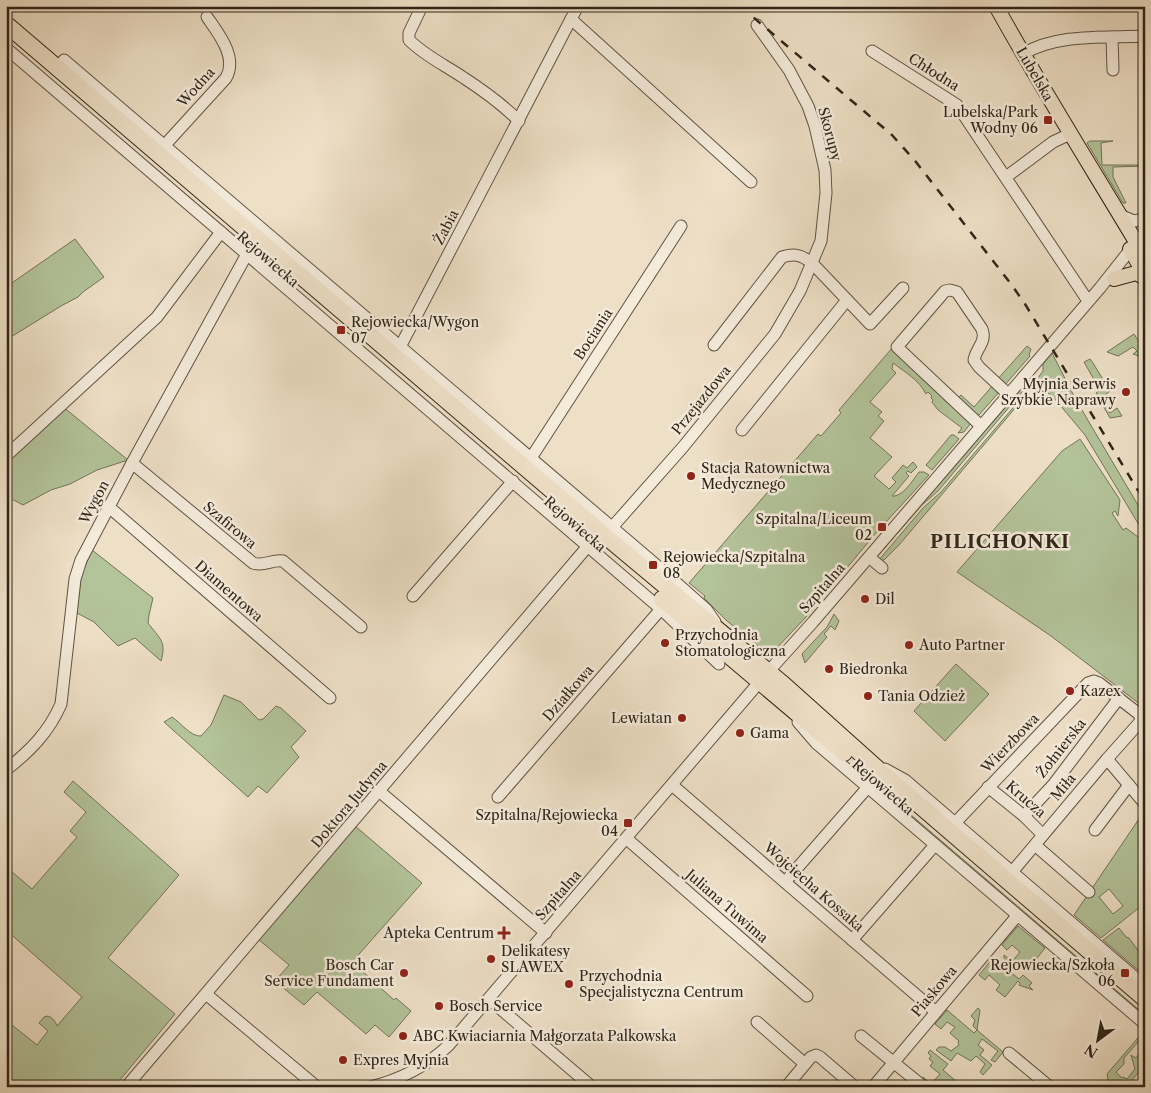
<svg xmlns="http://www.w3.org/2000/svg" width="1151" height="1093" viewBox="0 0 1151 1093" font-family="'Libre Caslon Text',serif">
<rect width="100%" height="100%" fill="#eee0c7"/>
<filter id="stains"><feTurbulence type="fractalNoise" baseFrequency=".004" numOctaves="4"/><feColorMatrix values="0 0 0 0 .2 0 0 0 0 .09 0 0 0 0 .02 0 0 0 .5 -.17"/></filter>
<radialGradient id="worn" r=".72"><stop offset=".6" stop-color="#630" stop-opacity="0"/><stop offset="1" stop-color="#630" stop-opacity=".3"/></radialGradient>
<g fill="#b3c39a" stroke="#72745a" fill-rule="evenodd">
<path d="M1090 141H1113L1101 143 1102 165H1145V166L1113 167V177L1126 203H1123L1087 143Z"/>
<path d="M75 239 104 277 83 292 78 297 61 306 6 340V287Z"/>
<path d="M1134 334 1145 351V358L1133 354 1137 351 1133 347 1118 356 1107 352Z"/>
<path d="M1027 346 1031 349 1029 355 1030 356 1004 386 996 381Z"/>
<path d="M893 347 971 423 964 432 958 433 962 428 938 410 932 402 933 400 931 398 932 396 928 392 926 394C919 380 905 372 893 363L892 369 896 373 870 402 882 412 878 416 884 421 870 438 892 457 874 476 889 489 896 482 892 478 903 465 907 468 913 462 917 467 911 473 908 471 906 473 909 476 892 496C903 497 912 481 919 472H924L929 475 875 534 807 616 772 653 768 654 727 621 704 598 705 596 689 583 818 434 821 436 841 413 839 410Z"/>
<path d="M1052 353 1076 400 1145 517V535L1085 435 1054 398 1035 382 1043 371V364Z"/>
<path d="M1090 359 1093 363 1110 391 1100 399 1110 413 1117 408 1122 416 1110 418 1096 393 1100 390 1084 362Z"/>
<path d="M994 384 1001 390 978 416 958 398 961 395 974 407Z"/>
<path d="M1025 384 1028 385 938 491 922 505 876 558Z"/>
<path d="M1030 388 1028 393 899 545 884 560 878 561 923 508 941 492Z"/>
<path d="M62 406 128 460 97 470 70 484 51 490 23 505 6 496V458Z"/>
<path d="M951 435H954L959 439 932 470 926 465Z"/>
<path d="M1080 439 1120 500 1118 516 1115 511 1112 513 1123 530 1126 528 1145 542 1144 545 1139 548 1143 555H1145V708L1051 636 957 572 1062 451Z"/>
<path d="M92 550 153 598 149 615 148 623C159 638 167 641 161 661L135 638 118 646 94 622 77 613 81 576Z"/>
<path d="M834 614 839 621 835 630 831 626 824 634 827 637 805 663 802 654 827 627Z"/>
<path d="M956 664 989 694 945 741 914 711Z"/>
<path d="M224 695 241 702 259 720 263 719 276 706 281 708 306 731 291 747 299 757 267 793 258 786 248 797 164 722 172 717C181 723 191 737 201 736L211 725Z"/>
<path d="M856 772 876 785 1145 1015 1144 1017Z"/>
<path d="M73 781 179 875 108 958 175 1014 114 1087H6V1022L7 1021 37 1045 48 1031 39 1023 44 1017 48 1016C54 1019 55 1021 57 1026L82 997 6 930V876L11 871 32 889 77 837 70 831 86 812 64 792Z"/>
<path d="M1145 810V903L1101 938 1074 915ZM1109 889 1123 906 1113 914 1099 897Z"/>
<path d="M355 826 422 883 352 962 394 1000 396 998 411 1011 389 1037 375 1025 366 1034 317 992 304 1005 275 981 289 965 258 939Z"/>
<path d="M1018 926 1045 948 1029 968 1025 965 1019 971 1004 958V955L1008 958 1007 959 1011 963 1020 952 1012 945 1007 950 1002 945Z"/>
<path d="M1119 928 1126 937 1129 938 1145 960V976L1103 940Z"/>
<path d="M993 958 1019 979 1023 975 1032 983 1029 986 1033 990 1019 985 1020 983 1018 981 1005 997 996 990 1000 985 989 975 985 980 979 975Z"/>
<path d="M978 1008 980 1010 977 1030 1003 1052 995 1062 991 1060 998 1051 982 1039 978 1045 984 1050 980 1055 992 1065 983 1075 980 1072 985 1064 976 1056 971 1061 957 1053 951 1061 936 1050 939 1047H945L951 1051 959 1045 958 1043 959 1041 950 1033 955 1027 947 1022 941 1029 935 1024 947 1010 974 1033 977 1030 973 1026 975 1020 971 1016Z"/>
<path d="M1143 1032 1145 1034 1124 1058V1064L1116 1072 1122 1078 1123 1077 1127 1079 1135 1069 1131 1055 1136 1058 1141 1052 1143 1056 1141 1058 1145 1061V1079L1138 1073 1126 1087H1109L1107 1074Z"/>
<path d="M930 1050 948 1064 943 1070 963 1087H958L955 1084 953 1087H931L923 1080V1077L931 1084 940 1074 930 1066 933 1062 929 1059 931 1056 928 1053Z"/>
</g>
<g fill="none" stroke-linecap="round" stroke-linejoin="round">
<g stroke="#605444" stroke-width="13">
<g id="minor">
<path d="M422 6 409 33V40C425 56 445 65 464 78 484 91 502 104 519 121"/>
<path d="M571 19 578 6"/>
<path d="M1112 37 1113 70"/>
<path d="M6 48 661 609 719 664"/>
<path d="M872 51 957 105 1088 301"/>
<path d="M1023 54C1058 33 1105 38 1145 36"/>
<path d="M58 68 64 60 655 564 706 609 715 622"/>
<path d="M164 146 226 78C238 57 218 33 207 17"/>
<path d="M1006 177 1053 142 1070 134"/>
<path d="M1122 216 1134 221 1145 219"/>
<path d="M1135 252 1137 244 1145 234"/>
<path d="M714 345 782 257C795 253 801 255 812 263L870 324 903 288"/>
<path d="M400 347 571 19 751 182"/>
<path d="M981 426 897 347 945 291 950 290 957 292 982 329C987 342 976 348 974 360L979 367 1008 394"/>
<path d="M742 430 847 300"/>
<path d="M6 456 157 317 221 232"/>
<path d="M531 458 681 226"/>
<path d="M132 463 253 563C264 567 272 559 283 561L361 627"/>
<path d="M109 507 330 698"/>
<path d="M869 557 882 568"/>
<path d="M413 596 513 481"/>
<path d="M798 722 816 743 1145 1024"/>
<path d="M1107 759 1145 804"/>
<path d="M885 769 905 780 1145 986"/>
<path d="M6 770C30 751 49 732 61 704L75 579 81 560 132 463 247 254"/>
<path d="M672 785 936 1012"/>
<path d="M988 787 1024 816 1043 835"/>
<path d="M379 791 546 933"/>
<path d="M498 797 661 609"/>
<path d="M1024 816 1053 785 1119 698"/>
<path d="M955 823 1088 683 1094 681 1099 683 1139 714 1141 718 1139 723 1107 759 1012 872"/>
<path d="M1095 830 1129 785"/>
<path d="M627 839 807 996"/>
<path d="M1035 845 1089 892"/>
<path d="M785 882 868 787"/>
<path d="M852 940 935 845"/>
<path d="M206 994 317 1087"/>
<path d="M489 999 592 1087"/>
<path d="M757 1022 805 1064"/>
<path d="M861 1036 924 1087"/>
<path d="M1009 1053 1050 1087"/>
<path d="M126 1087 588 546 594 541 604 535 615 524 683 447 775 334 800 291 821 241 826 193 825 170 815 126 808 106 789 70 757 25"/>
<path d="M370 1087C400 1080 425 1067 448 1046L768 672 813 622 1100 288 1130 250 1136 245"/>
<path d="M786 1087 811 1057 816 1055 820 1057 855 1087"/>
<path d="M873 1087 1017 916"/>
</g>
</g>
<g stroke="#302519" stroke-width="16">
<g id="major">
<path d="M996 6C1043 91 1095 173 1145 257"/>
<path d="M1130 249 1145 275"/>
<path d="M1114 279 1136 273 1145 278"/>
</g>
</g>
<g stroke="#302519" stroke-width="18">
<g id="highway">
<path d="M6 24 604 535 784 685 889 779 1145 999"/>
<path d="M662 599 844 753"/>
</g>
</g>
<use href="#minor" stroke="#f4ebdb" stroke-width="11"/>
<use href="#major" stroke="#eee0c7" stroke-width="14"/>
<use href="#highway" stroke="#eee0c7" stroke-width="16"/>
<path stroke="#302519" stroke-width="2.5" stroke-dasharray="9 9" stroke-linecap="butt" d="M740 6 892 135 916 162 1011 284 1025 304 1145 502"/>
</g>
<g fill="#8f2418" stroke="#f4ebdb" stroke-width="2">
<rect x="1043" y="115" width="10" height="10" rx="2.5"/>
<rect x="336" y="325" width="10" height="10" rx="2.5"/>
<circle cx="1126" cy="392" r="5"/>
<circle cx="691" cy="476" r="5"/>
<rect x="877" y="522" width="10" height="10" rx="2.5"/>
<rect x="648" y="560" width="10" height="10" rx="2.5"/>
<circle cx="865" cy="599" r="5"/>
<circle cx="665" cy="643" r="5"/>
<circle cx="909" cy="645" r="5"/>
<circle cx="829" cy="669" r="5"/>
<circle cx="1070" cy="691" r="5"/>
<circle cx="868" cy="696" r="5"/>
<circle cx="682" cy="718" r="5"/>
<circle cx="740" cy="733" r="5"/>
<rect x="623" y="818" width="10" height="10" rx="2.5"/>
<path d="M501.5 925.5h5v5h5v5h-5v5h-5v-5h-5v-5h5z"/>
<circle cx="491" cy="959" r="5"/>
<circle cx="404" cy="973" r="5"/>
<rect x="1120" y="968" width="10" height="10" rx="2.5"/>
<circle cx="569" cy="984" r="5"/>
<circle cx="439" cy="1006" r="5"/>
<circle cx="403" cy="1036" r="5"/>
<circle cx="343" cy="1060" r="5"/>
</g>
<g text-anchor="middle" stroke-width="5" stroke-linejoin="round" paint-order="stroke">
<g font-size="14" fill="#302519" stroke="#f4ebdb">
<text transform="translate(934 72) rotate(32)" y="5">Chłodna</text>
<text transform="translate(1035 74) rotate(60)" y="5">Lubelska</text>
<text transform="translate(196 87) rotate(-48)" y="5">Wodna</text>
<text transform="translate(830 134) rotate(75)" y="5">Skorupy</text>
<text transform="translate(446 227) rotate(-62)" y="5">Żabia</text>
<text transform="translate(268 259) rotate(41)" y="5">Rejowiecka</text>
<text transform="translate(593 334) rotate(-57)" y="5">Bociania</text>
<text transform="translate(701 400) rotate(-51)" y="5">Przejazdowa</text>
<text transform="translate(94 502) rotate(-62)" y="5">Wygon</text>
<text transform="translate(575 524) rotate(41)" y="5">Rejowiecka</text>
<text transform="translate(230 525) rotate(40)" y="5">Szafirowa</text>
<text transform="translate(822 588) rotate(-49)" y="5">Szpitalna</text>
<text transform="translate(229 591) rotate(41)" y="5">Diamentowa</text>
<text transform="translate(568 693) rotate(-49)" y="5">Działkowa</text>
<text transform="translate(1010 743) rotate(-46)" y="5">Wierzbowa</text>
<text transform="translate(1061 748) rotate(-52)" y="5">Żołnierska</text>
<text transform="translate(883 787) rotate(41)" y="5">Rejowiecka</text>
<text transform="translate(1063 787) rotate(-50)" y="5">Miła</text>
<text transform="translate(1026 799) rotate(41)" y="5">Krucza</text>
<text transform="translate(349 804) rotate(-50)" y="5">Doktora Judyma</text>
<text transform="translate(814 887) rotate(41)" y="5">Wojciecha Kossaka</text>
<text transform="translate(558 895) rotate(-49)" y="5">Szpitalna</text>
<text transform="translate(727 906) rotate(41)" y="5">Juliana Tuwima</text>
<text transform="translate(934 991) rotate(-50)" y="5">Piaskowa</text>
</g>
<g font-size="14" fill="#302519" stroke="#f4ebdb" text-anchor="start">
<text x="1038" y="117" text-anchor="end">Lubelska/Park<tspan x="1038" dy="16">Wodny 06</tspan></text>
<text x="351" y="327">Rejowiecka/Wygon<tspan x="351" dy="16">07</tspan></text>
<text x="1116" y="389" text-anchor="end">Myjnia Serwis<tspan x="1116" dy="16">Szybkie Naprawy</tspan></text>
<text x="701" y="473">Stacja Ratownictwa<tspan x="701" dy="16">Medycznego</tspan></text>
<text x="872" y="524" text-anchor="end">Szpitalna/Liceum<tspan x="872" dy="16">02</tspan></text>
<text x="663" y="562">Rejowiecka/Szpitalna<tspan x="663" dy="16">08</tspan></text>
<text x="875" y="604">Dil</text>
<text x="675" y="640">Przychodnia<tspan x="675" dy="16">Stomatologiczna</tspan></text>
<text x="919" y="650">Auto Partner</text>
<text x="839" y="674">Biedronka</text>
<text x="1080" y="696">Kazex</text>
<text x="878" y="701">Tania Odzież</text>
<text x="672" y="723" text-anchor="end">Lewiatan</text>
<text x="750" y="738">Gama</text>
<text x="618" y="820" text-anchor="end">Szpitalna/Rejowiecka<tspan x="618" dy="16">04</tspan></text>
<text x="494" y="938" text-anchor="end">Apteka Centrum</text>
<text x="501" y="956">Delikatesy<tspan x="501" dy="16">SLAWEX</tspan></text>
<text x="394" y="970" text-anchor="end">Bosch Car<tspan x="394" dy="16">Service Fundament</tspan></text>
<text x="1115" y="970" text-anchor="end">Rejowiecka/Szkoła<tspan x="1115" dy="16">06</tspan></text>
<text x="579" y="981">Przychodnia<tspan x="579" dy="16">Specjalistyczna Centrum</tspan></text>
<text x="449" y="1011">Bosch Service</text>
<text x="413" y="1041">ABC Kwiaciarnia Małgorzata Palkowska</text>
<text x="353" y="1065">Expres Myjnia</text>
</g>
<g font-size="19" font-weight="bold" letter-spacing="1" fill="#302519" stroke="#f4ebdb">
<text x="1000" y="548">PILICHONKI</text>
</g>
</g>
<rect width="1151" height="1093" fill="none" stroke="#eee0c7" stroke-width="25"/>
<rect x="8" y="8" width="1136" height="1078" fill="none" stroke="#302519" stroke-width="2.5"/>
<rect x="12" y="12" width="1126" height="1068" fill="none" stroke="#302519"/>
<g transform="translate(1098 1040) rotate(212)" stroke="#f4ebdb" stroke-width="4" paint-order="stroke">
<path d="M0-4L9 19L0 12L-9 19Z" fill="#302519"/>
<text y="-8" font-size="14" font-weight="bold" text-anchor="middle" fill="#302519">N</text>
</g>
<rect width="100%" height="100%" filter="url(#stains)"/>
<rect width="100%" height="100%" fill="url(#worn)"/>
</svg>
